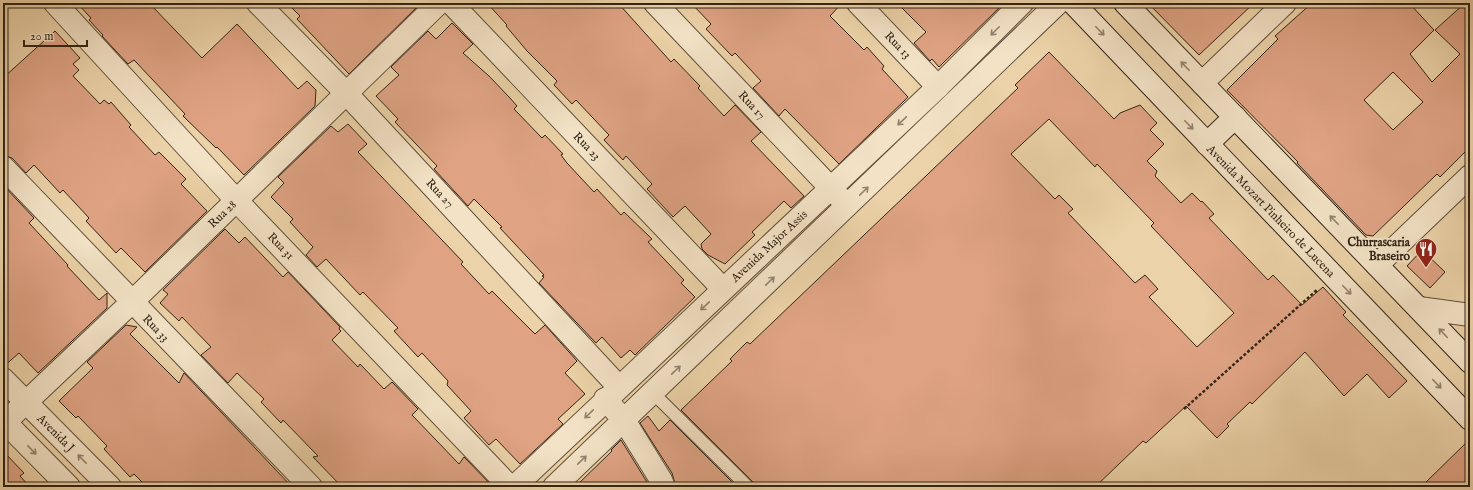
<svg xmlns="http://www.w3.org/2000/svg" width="1473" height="490" viewBox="0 0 1473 490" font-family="'IM FELL English',serif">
<rect width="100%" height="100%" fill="#ecd2a8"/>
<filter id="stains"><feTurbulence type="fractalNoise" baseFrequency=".005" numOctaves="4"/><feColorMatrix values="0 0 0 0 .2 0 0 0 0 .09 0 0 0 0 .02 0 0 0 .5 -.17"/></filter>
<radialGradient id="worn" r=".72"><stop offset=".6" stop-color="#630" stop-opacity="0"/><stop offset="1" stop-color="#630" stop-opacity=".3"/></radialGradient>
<g fill="#dfa384" stroke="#322415" fill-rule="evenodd">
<path d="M77 3H149L202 58 237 24 298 89 307 81 316 90 315 106 244 175 217 147 216 148 183 116 185 114 134 60 128 64 102 36 103 35 89 20 91 18Z"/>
<path d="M287 3H421L349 74 297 19 300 16Z"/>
<path d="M487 3H618L671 62 674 59 700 86 698 88 724 116 735 105 761 132 751 141 804 196 791 208 784 201 752 232 755 235 725 264 708 255 702 249 701 244 711 234 685 206 673 217 647 189 652 184 626 156 623 160 604 140 609 135 576 100 572 104 554 85 557 81 527 51 506 26 507 25Z"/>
<path d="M691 3H842L830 16 864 50 867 47 884 66 882 69 908 97 839 164 785 109 779 116 753 88 761 81 735 53 732 56 706 29 711 24Z"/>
<path d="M897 3H1004L939 67 932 59 930 61 914 43 926 32Z"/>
<path d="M1148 3H1254L1199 55Z"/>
<path d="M1312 3H1409L1434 30 1410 54 1432 82 1460 54 1435 30 1465 3H1470V147L1440 177 1437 174 1373 236 1366 235 1297 163 1298 162 1227 90 1278 39 1275 36ZM1393 72 1423 102 1393 130 1364 100Z"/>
<path d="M452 23 473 44 463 53 489 76 510 98 517 106 514 109 542 138 545 135 563 154 561 155 567 163 594 192 597 189 621 215 624 212 652 239 648 242 684 280 681 283 695 297 635 355 630 350 621 358 602 337 596 343 539 283 544 277 542 276 544 275 500 228 502 227 474 199 468 206 434 169 437 166 395 122 398 119 376 96 399 75 391 67 428 31 436 39Z"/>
<path d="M55 31 80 58 73 64 79 70 73 76 100 104 104 100 109 104 111 102 131 125 129 127 155 155 159 152 186 179 181 184 207 211 145 272 121 248 116 253 86 221 89 218 63 190 60 193 34 165 26 173 12 158 3 155V78Z"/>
<path d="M1049 52 1114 119 1120 113 1140 105 1157 123 1150 130 1164 144 1147 161 1157 171 1155 176 1181 203 1192 193 1201 202 1202 201 1214 214 1209 218 1268 280 1273 275 1302 305 1323 287 1346 312 1343 315 1407 381 1389 398 1367 374 1344 396 1305 352 1252 404 1250 402 1227 424 1229 426 1217 438 1186 406 1146 443 1143 441 1095 487H755L753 482 681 410 732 361 730 359 747 342 750 344 1018 88 1015 85ZM1049 119 1095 167 1097 164 1154 223 1151 226 1234 313 1197 347 1149 297 1158 289 1145 275 1135 283 1068 213 1073 209 1059 195 1055 199 1011 154Z"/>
<path d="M348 124 367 144 358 152 463 262 461 264 489 294 492 291 535 334 545 325 577 361 565 373 585 394 558 419 563 424 520 464 496 439 489 445 464 418 471 411 447 385 448 381 422 353 418 357 394 331 398 328 363 292 360 295 326 259 317 267 306 255 313 247 290 222 293 219 271 197 284 183 278 177 331 126 338 132Z"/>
<path d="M3 185 34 218 29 223 68 265 67 266 99 300 107 293V308L38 373 19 353 3 367Z"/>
<path d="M225 229 239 243 245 237 283 277 288 272 340 327 339 329 341 331 332 340 358 367 360 364 384 389 392 382 418 409 412 415 459 464 464 457 493 487H342L313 457 318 456 283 420 281 423 261 402 264 399 237 373 228 383 201 355 211 347 182 317 179 321 160 303 168 294 163 290Z"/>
<path d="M1422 250 1445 272 1430 288 1407 266Z"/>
<path d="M126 325 137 327 130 334 179 383 184 373 292 487H147L134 474 130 477 104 449 107 446 78 416 76 418 59 401 93 368 87 362Z"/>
<path d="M648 416 659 431 670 420 737 487H676L672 473 640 423Z"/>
<path d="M1470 439V487H1421Z"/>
<path d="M621 440 650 487H575L612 451 611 450Z"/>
<path d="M3 451 24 473 20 476 30 487H3Z"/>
</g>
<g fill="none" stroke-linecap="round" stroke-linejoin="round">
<g stroke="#60503a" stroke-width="14">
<path id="service" d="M653 393 748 487"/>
</g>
<g stroke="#60503a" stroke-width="24">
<g id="minor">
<path d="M55 3 236 200 510 487"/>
<path d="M258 3 346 93 618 386"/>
<path d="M451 3 723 289"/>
<path d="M655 3 844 202"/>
<path d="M858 3 938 87"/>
<path d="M1202 83 1285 3"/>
<path d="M3 167 311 487"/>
<path d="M1377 265 1470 176"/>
<path d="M1419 308 1470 315"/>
<path d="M605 399 624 420 661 480 664 487"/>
<path d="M3 424 132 302 439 3"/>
</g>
</g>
<g stroke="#60503a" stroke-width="24">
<g id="tertiary">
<path d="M3 379 110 487"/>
<path d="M3 420 69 487"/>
<path d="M514 487 938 87 1022 3"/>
<path d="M554 487 1058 3"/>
</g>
</g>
<g stroke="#322415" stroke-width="24">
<g id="secondary">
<path d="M1073 3 1470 419"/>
<path d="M1125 3 1470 362"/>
<path d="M1207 144 1235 117"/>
</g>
</g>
<path stroke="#322415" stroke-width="2.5" stroke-dasharray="3 2" stroke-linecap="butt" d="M1184 409 1318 289"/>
<use href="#service" stroke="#f3e2c6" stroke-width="12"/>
<use href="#minor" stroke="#f3e2c6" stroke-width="22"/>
<use href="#tertiary" stroke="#f3e2c6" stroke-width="22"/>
<use href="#secondary" stroke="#f3e2c6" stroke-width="22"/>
</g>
<defs><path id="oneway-shaft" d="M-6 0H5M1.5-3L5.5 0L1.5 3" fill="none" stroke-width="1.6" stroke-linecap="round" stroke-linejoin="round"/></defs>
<g stroke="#92836e">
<use href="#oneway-shaft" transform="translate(995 31) rotate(135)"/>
<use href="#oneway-shaft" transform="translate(1100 31) rotate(46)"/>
<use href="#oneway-shaft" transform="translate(1185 66) rotate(-134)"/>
<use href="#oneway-shaft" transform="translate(902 121) rotate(137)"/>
<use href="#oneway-shaft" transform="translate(1189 125) rotate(46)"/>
<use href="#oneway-shaft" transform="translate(864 191) rotate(-44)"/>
<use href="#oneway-shaft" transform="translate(1334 220) rotate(-134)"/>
<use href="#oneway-shaft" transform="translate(770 281) rotate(-44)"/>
<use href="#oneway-shaft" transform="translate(1347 290) rotate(46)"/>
<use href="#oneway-shaft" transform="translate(705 306) rotate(137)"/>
<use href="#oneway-shaft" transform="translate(1443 333) rotate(-134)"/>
<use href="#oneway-shaft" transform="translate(676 370) rotate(-44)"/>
<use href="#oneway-shaft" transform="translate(1437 384) rotate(46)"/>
<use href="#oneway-shaft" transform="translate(589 414) rotate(136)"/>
<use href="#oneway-shaft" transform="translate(32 450) rotate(46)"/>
<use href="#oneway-shaft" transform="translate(82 459) rotate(-135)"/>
<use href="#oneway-shaft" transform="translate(582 460) rotate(-44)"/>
</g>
<defs>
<g id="restaurant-pin" transform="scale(1.15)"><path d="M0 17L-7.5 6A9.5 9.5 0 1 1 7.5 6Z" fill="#8f2418" stroke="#f3e2c6"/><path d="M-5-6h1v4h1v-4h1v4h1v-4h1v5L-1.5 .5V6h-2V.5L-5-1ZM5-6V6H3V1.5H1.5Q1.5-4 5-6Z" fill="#fff"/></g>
</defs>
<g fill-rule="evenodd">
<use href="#restaurant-pin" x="1426" y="249"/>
</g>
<g text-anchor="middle" stroke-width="4" stroke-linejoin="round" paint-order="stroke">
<g font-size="12" fill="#322415" stroke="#f3e2c6">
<text transform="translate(898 45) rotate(46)" y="4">Rua 13</text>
<text transform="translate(752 105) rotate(47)" y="4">Rua 17</text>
<text transform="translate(587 146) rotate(46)" y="4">Rua 23</text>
<text transform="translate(440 193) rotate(47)" y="4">Rua 27</text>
<text transform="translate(1271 211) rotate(46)" y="4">Avenida Mozart Pinheiro de Lucena</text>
<text transform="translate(222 214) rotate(-44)" y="4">Rua 28</text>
<text transform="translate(281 246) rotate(46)" y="4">Rua 31</text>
<text transform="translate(769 246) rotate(-43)" y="4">Avenida Major Assis</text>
<text transform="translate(156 328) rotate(46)" y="4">Rua 33</text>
<text transform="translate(56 433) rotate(45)" y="4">Avenida J</text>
</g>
<g font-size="12" font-weight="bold" fill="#322415" stroke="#f3e2c6" text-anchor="end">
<text x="1410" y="246">Churrascaria<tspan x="1410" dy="14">Braseiro</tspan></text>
</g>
</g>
<rect width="1473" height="490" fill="none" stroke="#ecd2a8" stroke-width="16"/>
<rect x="4" y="4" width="1465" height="482" fill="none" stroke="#322415" stroke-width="2"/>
<rect x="8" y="8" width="1457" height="474" fill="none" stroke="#322415"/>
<path d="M24 40v6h63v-6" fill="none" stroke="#322415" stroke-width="2"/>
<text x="30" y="40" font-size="12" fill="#322415" stroke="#f3e2c6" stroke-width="3" paint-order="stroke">20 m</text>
<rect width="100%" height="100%" filter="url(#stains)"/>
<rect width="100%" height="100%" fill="url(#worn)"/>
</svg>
